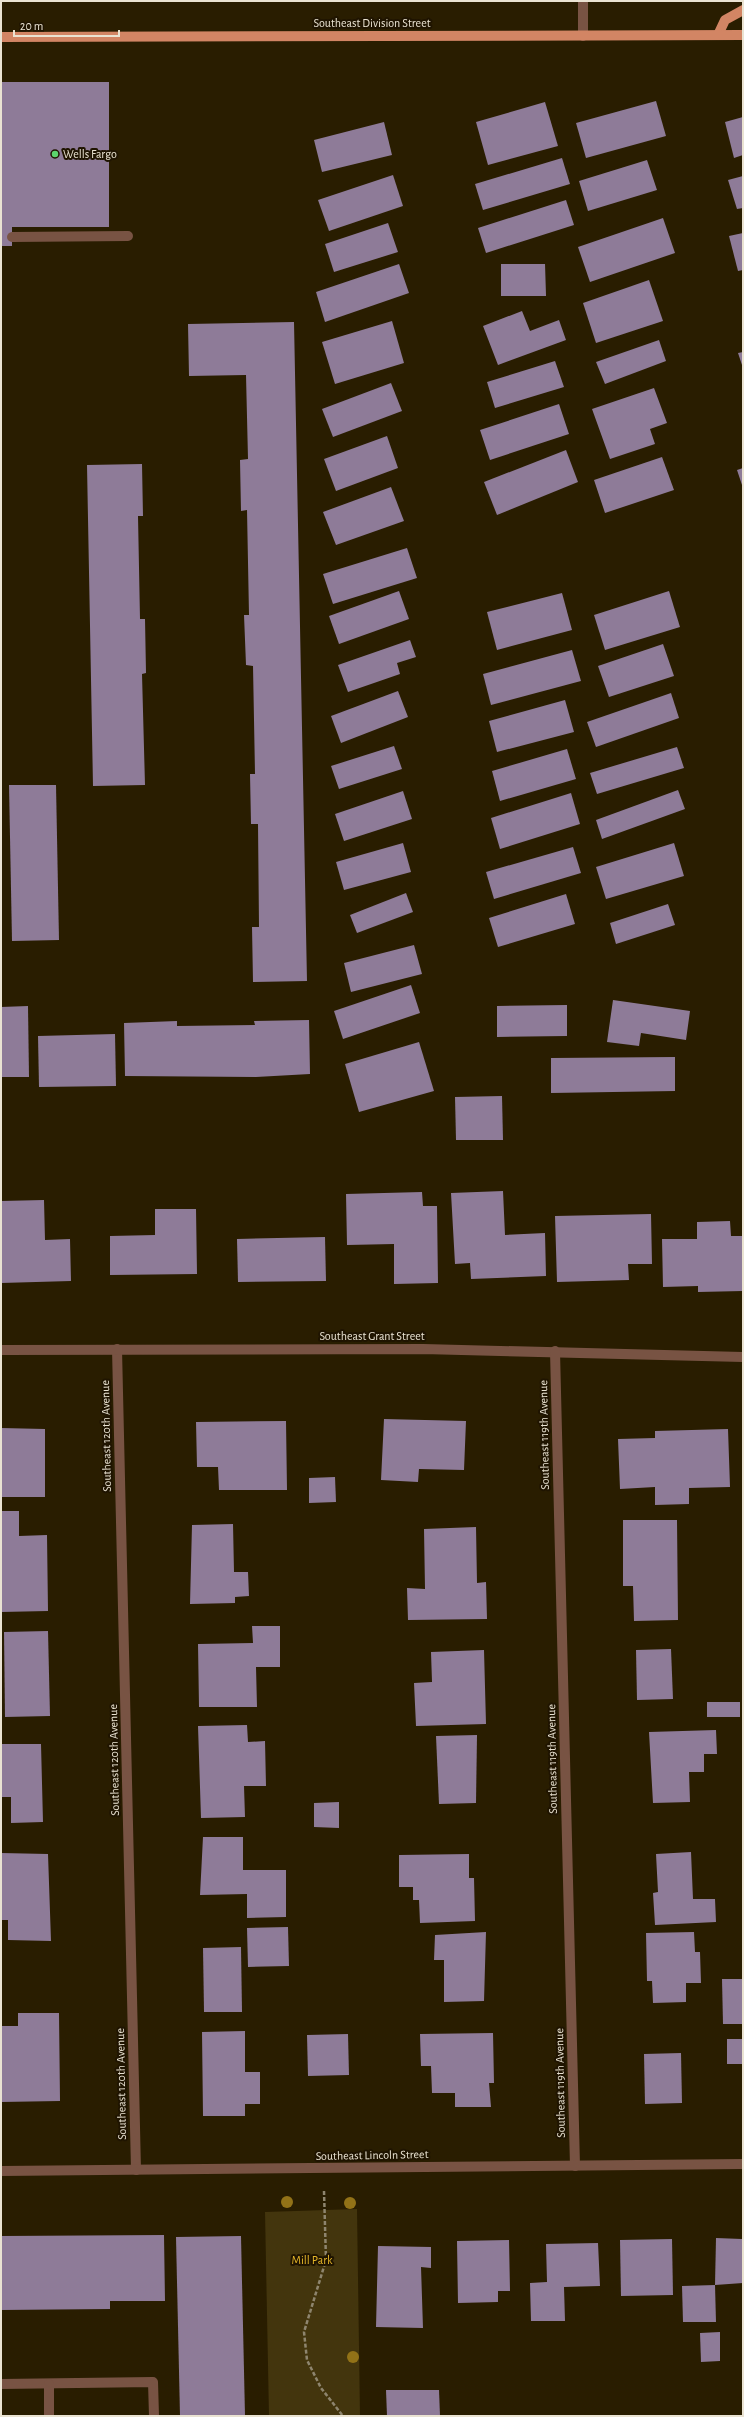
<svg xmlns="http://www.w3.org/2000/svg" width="744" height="2417" viewBox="0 0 744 2417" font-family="'Alegreya Sans',sans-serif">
<rect width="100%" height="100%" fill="#291d00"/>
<path fill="#43350d" d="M357 2209 360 2416H269L265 2212Z"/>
<g fill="#8e7b98">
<path d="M1 82H109V227H12V246H1Z"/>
<path d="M656 101 666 136 586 158 576 123Z"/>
<path d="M545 102 558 146 488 165 476 122Z"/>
<path d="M743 117V155L734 158 725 122Z"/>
<path d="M384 122 392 155 322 172 314 140Z"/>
<path d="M562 158 570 184 483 210 475 184Z"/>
<path d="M647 160 657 190 588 211 579 181Z"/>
<path d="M393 175 403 206 329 231 318 200Z"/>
<path d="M743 176V208L737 209 728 180Z"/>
<path d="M566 200 574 225 486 253 478 228Z"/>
<path d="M663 218 675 253 590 282 578 247Z"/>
<path d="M388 223 398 252 334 272 325 244Z"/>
<path d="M743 233V270L738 271 729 236Z"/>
<path d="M399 264 409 293 325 322 316 292Z"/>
<path d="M501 264H545L546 296H501Z"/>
<path d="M649 280 663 321 596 343 583 303Z"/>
<path d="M522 311 530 331 559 320 566 340 498 365 483 326Z"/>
<path d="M392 321 404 363 335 384 322 342Z"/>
<path d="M294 322 307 981 253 982 252 927H259L258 824H251L250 774H255L253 666 246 665 244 615H249L247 510 241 511 240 460 248 459 246 375 189 376 188 324Z"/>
<path d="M659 340 666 361 605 384 596 362Z"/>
<path d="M743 352V368L738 353Z"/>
<path d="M555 361 564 387 495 408 487 382Z"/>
<path d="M391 383 402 411 333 437 322 409Z"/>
<path d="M654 388 667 423 650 429 655 444 610 459 592 409Z"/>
<path d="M559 404 569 434 490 460 480 430Z"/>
<path d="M387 436 398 468 336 491 324 459Z"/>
<path d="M566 450 578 482 497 515 484 482Z"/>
<path d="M662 457 674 490 605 513 594 480Z"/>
<path d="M142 464 143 516H138L140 619H145L146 673 142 674 145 785 93 786 87 465Z"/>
<path d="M743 468V488L737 470Z"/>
<path d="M391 487 404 521 336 545 323 512Z"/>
<path d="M407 548 417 578 333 604 323 574Z"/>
<path d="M399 591 409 619 339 644 329 616Z"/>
<path d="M669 591 680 627 605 650 594 615Z"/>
<path d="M562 593 572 630 497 650 487 612Z"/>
<path d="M410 640 416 657 397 663 400 674 348 692 338 665Z"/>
<path d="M663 644 674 676 609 697 598 666Z"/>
<path d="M572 650 581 681 491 705 483 674Z"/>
<path d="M398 691 408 717 341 743 331 716Z"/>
<path d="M671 693 679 718 596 747 587 722Z"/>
<path d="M565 700 574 732 497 752 489 721Z"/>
<path d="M394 746 402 769 339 789 331 766Z"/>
<path d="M677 747 684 768 597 794 590 773Z"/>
<path d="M567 749 576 779 500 801 492 771Z"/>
<path d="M9 785H56L59 940 12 941Z"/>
<path d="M678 790 685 809 602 839 596 820Z"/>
<path d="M403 791 412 819 344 841 335 814Z"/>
<path d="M571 793 580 824 500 849 491 818Z"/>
<path d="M403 843 411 872 344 890 336 862Z"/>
<path d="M674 843 684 876 606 899 596 867Z"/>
<path d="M573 847 581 873 494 899 486 872Z"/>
<path d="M406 893 413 912 357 933 350 915Z"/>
<path d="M566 894 575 924 498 947 489 918Z"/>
<path d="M668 904 675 925 616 944 610 923Z"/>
<path d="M414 945 422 974 351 992 344 963Z"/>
<path d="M411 985 420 1013 343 1039 334 1011Z"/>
<path d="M613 1000 690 1011 686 1040 641 1033 639 1046 607 1042Z"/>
<path d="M567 1005V1036L497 1037V1006Z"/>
<path d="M28 1006 29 1077H1V1007Z"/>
<path d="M309 1020 310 1074 256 1077 125 1076 124 1023 177 1021V1026L255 1025 254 1021Z"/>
<path d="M115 1034 116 1086 39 1087 38 1036Z"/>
<path d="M419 1042 434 1091 359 1112 345 1064Z"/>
<path d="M675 1057V1091L551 1093V1058Z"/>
<path d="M502 1096 503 1140H456L455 1097Z"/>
<path d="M503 1191 505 1235 545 1233 546 1276 471 1279 470 1263 455 1264 451 1193Z"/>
<path d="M422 1192 423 1206H437L438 1283 394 1284V1244L347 1245 346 1194Z"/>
<path d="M44 1200 45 1240 70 1239 71 1281 1 1283V1201Z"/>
<path d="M155 1209H196L197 1274 110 1275V1236L155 1235Z"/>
<path d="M651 1214 652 1264H628L629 1280 557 1282 555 1216Z"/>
<path d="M730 1221 731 1236H743V1291L698 1292V1286L663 1287 662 1239H697V1222Z"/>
<path d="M325 1237 326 1281 238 1282 237 1239Z"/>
<path d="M384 1419 466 1421 464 1470 419 1469 418 1482 381 1480Z"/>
<path d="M286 1421 287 1490H219L218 1467H197L196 1422Z"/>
<path d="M1 1428 45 1429V1497H1Z"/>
<path d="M728 1429 730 1487 689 1488V1504L655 1505V1487L620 1489 618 1439 655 1438V1431Z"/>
<path d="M335 1477 336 1502 309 1503V1478Z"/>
<path d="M1 1511H19V1536L47 1535 48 1611 1 1612Z"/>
<path d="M623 1520H677L678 1620 634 1621 633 1586H623Z"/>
<path d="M233 1524 234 1572H248L249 1596 235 1597V1603L190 1604 192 1525Z"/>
<path d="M476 1527 477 1583 486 1582 487 1619 408 1620 407 1588 425 1589 424 1529Z"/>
<path d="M252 1626H280V1667H256L257 1707H199L198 1644 253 1643Z"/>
<path d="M48 1631 50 1716 5 1717 4 1632Z"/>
<path d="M671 1649 673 1699 637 1700 636 1650Z"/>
<path d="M484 1650 486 1724 416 1726 414 1683 432 1682 431 1652Z"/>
<rect x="707" y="1702" width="33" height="15"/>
<path d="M247 1725 248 1742 265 1741 266 1786H244L245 1817 201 1818 198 1726Z"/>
<path d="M716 1730 717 1754H704V1772H689L690 1802 653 1803 649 1732Z"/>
<path d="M477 1735 476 1803 439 1804 436 1736Z"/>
<path d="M1 1744H41L43 1822 11 1823V1797H1Z"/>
<path d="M339 1802V1828L314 1827V1803Z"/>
<path d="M203 1837H243V1870H286V1917L247 1918V1894L200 1895Z"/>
<path d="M691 1852 693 1899H715L716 1922 655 1925 653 1893 658 1892 656 1854Z"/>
<path d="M1 1853 48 1854 51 1941 8 1940V1920H1Z"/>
<path d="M469 1854V1878H474L475 1921 420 1923 419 1900H413V1887H399V1855Z"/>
<path d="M288 1927 289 1966 248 1967 247 1928Z"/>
<path d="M486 1932 484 2001 444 2002V1960H434L435 1935Z"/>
<path d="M694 1932 695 1952H700L701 1983H686V2002L653 2003 652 1981H647L646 1933Z"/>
<path d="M241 1947 242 2012H204L203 1948Z"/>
<path d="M722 1979H743V2024H723Z"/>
<path d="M18 2013H59L60 2101 1 2102V2026H18Z"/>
<path d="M245 2031V2072H260V2104H245V2116H203L202 2032Z"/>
<path d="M493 2033 494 2083H489L491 2107H455V2093H432L431 2066H421L420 2034Z"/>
<path d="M348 2034 349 2075 308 2076 307 2035Z"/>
<rect x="727" y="2039" width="16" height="25"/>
<path d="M681 2053 682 2103 645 2104 644 2054Z"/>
<path d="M164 2235 165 2301H110V2309L1 2310V2236Z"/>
<path d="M241 2236 245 2416H180L176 2237Z"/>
<path d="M716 2238 742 2239 743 2283 715 2285Z"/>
<path d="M672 2239 673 2295 621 2296 620 2240Z"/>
<path d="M509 2240 510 2291H498V2302L458 2303 457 2241Z"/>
<path d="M598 2243 600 2286 564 2287 565 2321H531L530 2283 547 2282 546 2244Z"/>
<path d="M378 2246 431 2247V2268L421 2267 423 2328 376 2327Z"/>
<path d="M715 2285 716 2322H683L682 2286Z"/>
<path d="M720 2332V2361L701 2362 700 2333Z"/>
<path d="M386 2390H439L440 2416H387Z"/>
</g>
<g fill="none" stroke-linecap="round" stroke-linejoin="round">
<path stroke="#8e856e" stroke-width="2.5" stroke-dasharray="4 2" stroke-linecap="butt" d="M324 2191 326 2260 304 2332 307 2360 321 2388 343 2416"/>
<g stroke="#785343" stroke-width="10">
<path d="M12 237 128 236"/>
<path d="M1 2384 153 2382 154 2416"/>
<path d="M49 2384V2416"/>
</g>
<g stroke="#785343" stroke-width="10">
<path d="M583 1V36"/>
<path d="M117 1349 136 2170"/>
<path d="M1 1350 423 1349 743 1357"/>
<path d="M555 1351 575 2166"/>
<path d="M1 2171 743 2164"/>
</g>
<g stroke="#d28564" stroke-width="10">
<path d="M718 35 725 20 743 10"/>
<path d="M1 37 743 35"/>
</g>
</g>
<g fill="#927217">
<circle cx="287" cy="2202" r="6"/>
<circle cx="350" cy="2203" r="6"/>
<circle cx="353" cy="2357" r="6"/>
</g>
<circle fill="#5cd56d" stroke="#1f1400" stroke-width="1.5" cx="55" cy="154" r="4"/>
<g text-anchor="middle" stroke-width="4" stroke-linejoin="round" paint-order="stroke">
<g font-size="12" fill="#eae3d2" stroke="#1f1400">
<text x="372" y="27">Southeast Division Street</text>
<text x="372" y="1340">Southeast Grant Street</text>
<text transform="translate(544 1435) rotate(-91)" y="4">Southeast 119th Avenue</text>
<text transform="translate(106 1436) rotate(-91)" y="4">Southeast 120th Avenue</text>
<text transform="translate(552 1759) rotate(-91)" y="4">Southeast 119th Avenue</text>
<text transform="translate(114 1760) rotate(-91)" y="4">Southeast 120th Avenue</text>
<text transform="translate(560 2083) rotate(-91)" y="4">Southeast 119th Avenue</text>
<text transform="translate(121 2084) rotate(-91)" y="4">Southeast 120th Avenue</text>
<text transform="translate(372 2155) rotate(-1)" y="4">Southeast Lincoln Street</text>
</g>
<g font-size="12" fill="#eae3d2" stroke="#1f1400" text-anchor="start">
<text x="63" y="158">Wells Fargo</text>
</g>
<g font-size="12" fill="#e8b829" stroke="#1f1400">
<text x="312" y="2264">Mill Park</text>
</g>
</g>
<rect width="744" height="2417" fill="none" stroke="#eae3d2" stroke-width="4"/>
<path d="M14 30v6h105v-6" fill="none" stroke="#eae3d2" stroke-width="2"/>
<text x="20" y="30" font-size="12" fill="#eae3d2" stroke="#1f1400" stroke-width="3" paint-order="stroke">20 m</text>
</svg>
